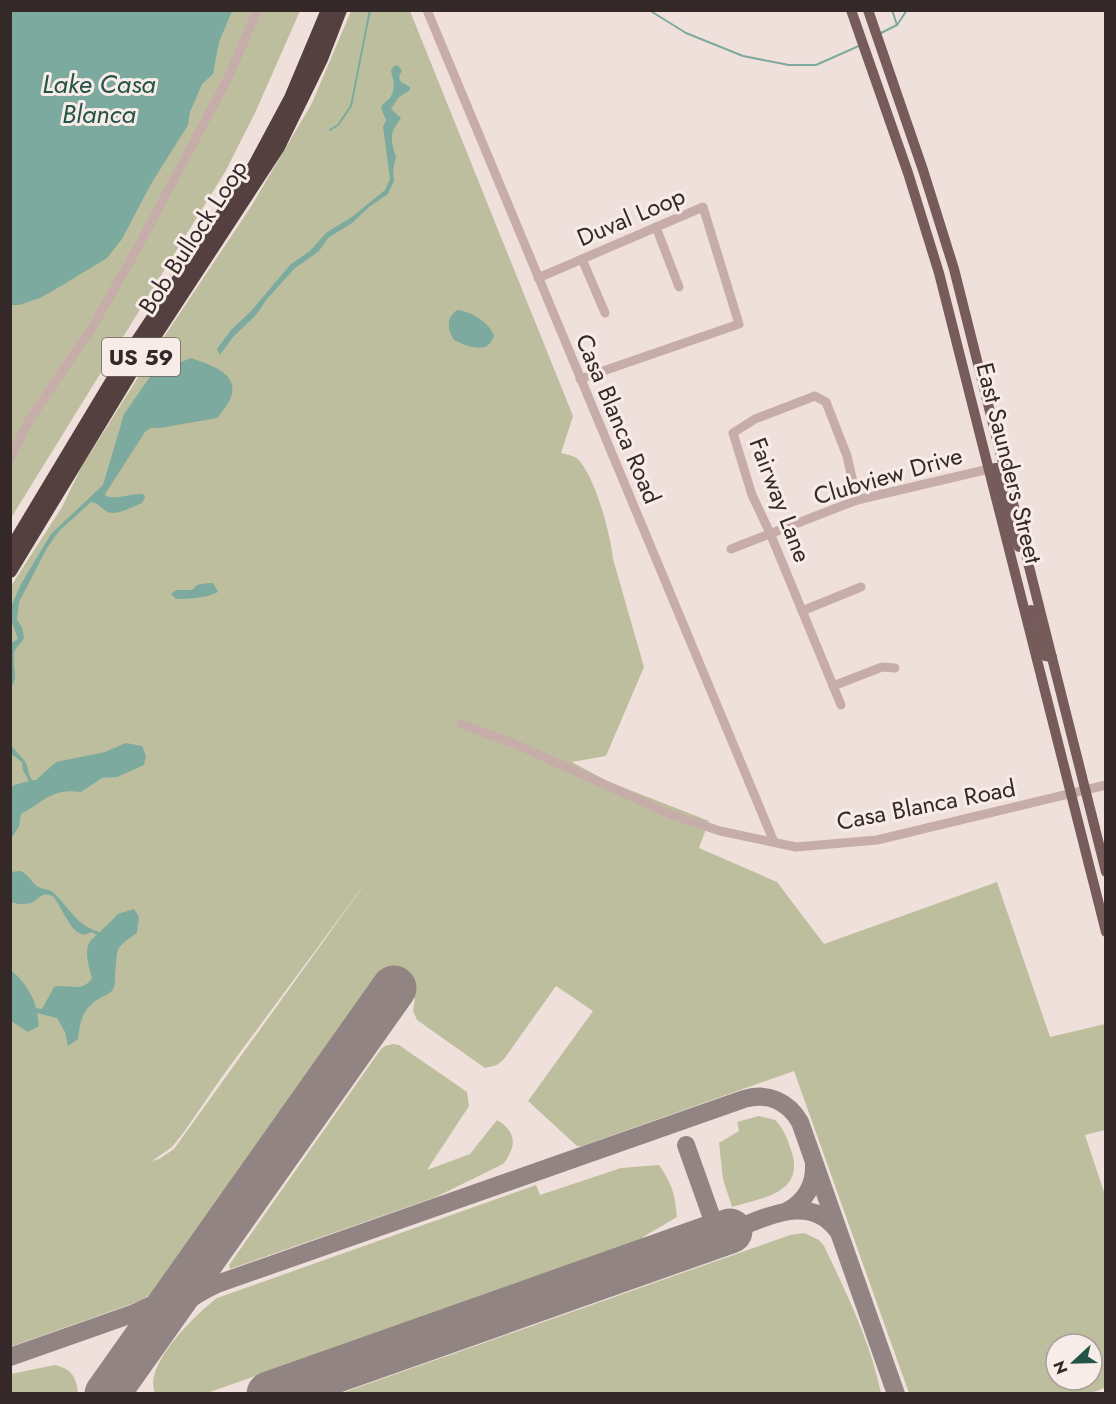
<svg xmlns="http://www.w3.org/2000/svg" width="1116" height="1404" viewBox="0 0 1116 1404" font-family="Jost,sans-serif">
<rect width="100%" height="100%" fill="#f0e0dc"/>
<g fill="#bdbe9d" fill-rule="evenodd">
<path d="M11 11H300L255 113 225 172 11 518Z"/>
<path d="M351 11H410L573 416 561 453C565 454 571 455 575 457 594 470 611 536 613 559L644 667 606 756 572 762 607 781 709 821 699 848 777 882 824 944 997 882 1050 1037 1105 1024V1130L1085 1135 1105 1195V1390L1104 1388 1089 1394 909 1393 794 1071 582 1146H577L528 1101 593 1011 556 986 504 1059 497 1065 485 1068 417 1020 413 1011 415 999 379 974 152 1294 140 1301 10 1347 11 586 62 507 81 468 152 355 252 205 312 103ZM372 874 174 1149 159 1159 152 1161 172 1147 184 1132 224 1074ZM1056 1344H1092V1380H1056Z"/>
<path d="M393 1044 399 1045 467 1092 469 1106 427 1170 470 1154 497 1120C517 1132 517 1146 503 1164L436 1197 230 1269 229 1265 381 1049 385 1046Z"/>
<path d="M759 1116 775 1120C785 1130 788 1141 792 1153 804 1194 761 1198 732 1207L723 1179 719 1143 739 1131 737 1122Z"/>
<path d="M659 1165C672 1184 675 1194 677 1217L643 1237V1239L207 1393H155C143 1365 196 1314 217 1298L536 1185 540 1195 621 1168Z"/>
<path d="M804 1233 819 1240 824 1246C847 1294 870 1341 881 1393H342L790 1235Z"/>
<path d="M55 1365C72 1369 76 1377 78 1393H11V1374Z"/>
</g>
<g fill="#7daa9f">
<path d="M11 10 232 11 219 42 213 74 202 84 190 112 188 125 151 184 122 239 107 258 61 286 40 298 19 305H10Z"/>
<path d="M397 65 402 70 399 77 401 82 410 87V90L398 98 391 109 401 118C399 121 397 124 395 127 389 136 393 148 396 157L393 170 394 181 388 194 369 207 352 223 328 238 319 251 294 269 267 299 256 315 233 337 220 355 217 349 231 330 251 311 291 264 310 251 327 232 352 217 385 190 390 179 383 127 386 120 381 108C384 101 388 102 391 96 396 88 393 79 391 71L393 67Z"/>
<path d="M457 310C470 311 490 323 494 336 488 355 468 347 454 340 447 329 446 318 457 310Z"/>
<path d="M191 358C227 370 249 382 217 418L160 428H150L145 432 105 494 106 496C117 500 131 493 143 494L145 497 142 503C134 506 117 516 108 512 101 509 99 503 91 502L59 531 47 548 19 602 17 620 22 627 24 637C22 644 15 646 14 654 12 666 19 677 11 688V643L18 639 11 619 10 609 21 584 51 534 103 485 124 414 152 374Z"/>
<path d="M208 583H213L218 592C206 598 190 599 176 599L171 594 176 590H192L197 585Z"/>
<path d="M126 743 142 746 146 756 144 765 117 777 102 778 81 792C52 788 45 801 21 814L19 826 11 839V788L14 785 29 781 23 770 22 762 11 754V744C14 751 20 754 24 760 29 766 27 774 32 780H36L56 762 105 752Z"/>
<path d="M20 871C29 874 30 881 37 886 42 890 49 888 54 893 69 908 78 927 100 932L118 914 134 909 139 917 137 933C113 949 118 948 115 975 115 979 115 985 113 989 111 993 106 995 102 997 83 1007 80 1020 78 1039L68 1046 65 1032 57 1018 37 1013 39 1026 28 1032 11 1021V971C21 977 34 996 36 1008L42 1009 54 987C68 983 82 994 92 978 88 963 81 945 97 935L92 932 84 935 77 932 71 926 54 897C41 890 40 899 31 903 24 905 16 904 11 902V872Z"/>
</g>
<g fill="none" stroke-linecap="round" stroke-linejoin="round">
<g stroke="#7daa9f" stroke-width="2">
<path d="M649 10 686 33 743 56 789 65H816L861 45"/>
<path d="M892 10 897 25"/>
<path d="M881 33 897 25 907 10"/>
<path d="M330 130 338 125 351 106 370 10"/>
</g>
<g stroke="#928482" stroke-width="18">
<path d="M686 1145 718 1235"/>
<path d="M787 1211C805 1202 815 1185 814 1164"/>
<path d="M730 1231C764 1219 809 1192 837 1230"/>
<path d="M204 1257C199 1269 198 1280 213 1284"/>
<path d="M135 1313 165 1299 191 1276"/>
<path d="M10 1357 135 1313C151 1317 151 1327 145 1340 166 1316 188 1297 217 1284L744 1099C767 1092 788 1101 800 1122L896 1394"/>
</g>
<g stroke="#928482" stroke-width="45">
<path d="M107 1394 394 988"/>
<path d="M269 1394 730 1231"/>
</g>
<g stroke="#c7ada9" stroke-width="9">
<path d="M427 10 774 842"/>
<path d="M656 227 679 287"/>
<path d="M582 259 605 313"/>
<path d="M538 278 703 207 739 324 580 379"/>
<path d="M10 459 28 422 93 326 138 247 230 74 257 10"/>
<path d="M731 549 857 500 989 469"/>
<path d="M802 611 861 587"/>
<path d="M833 686 882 667 895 668"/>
<path d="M841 705 770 533 752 495 733 433 755 419 815 396 826 402 847 456 857 500"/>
<path d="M461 724 515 744 670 814 720 831 796 847 877 840 1106 785"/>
</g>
<g stroke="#755b5a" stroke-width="10">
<path d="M851 10 908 173 939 273 1106 932"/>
<path d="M868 10 923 170 954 269 1106 872"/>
<path d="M989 469 996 468 997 471 1012 530 1019 547"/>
<path d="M1031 610 1043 651 1045 656 1052 657"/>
</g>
<g stroke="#554040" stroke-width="14">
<path d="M10 551 120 368 254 167 291 98 328 10"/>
<path d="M10 571 129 375 278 147 321 59 340 10"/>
</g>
</g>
<g text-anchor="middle" stroke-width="6" stroke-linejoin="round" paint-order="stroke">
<rect fill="#f8ece8" stroke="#706362" stroke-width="1.5" x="102" y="338" width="78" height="38" rx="4.5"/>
<g font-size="22" font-weight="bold" fill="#352828">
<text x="141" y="365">US 59</text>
</g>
<g font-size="24" fill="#352828" stroke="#f8ece8">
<text transform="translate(631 217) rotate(-23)" y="8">Duval Loop</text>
<text transform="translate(193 237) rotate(-57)" y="8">Bob Bullock Loop</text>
<text transform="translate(618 419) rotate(67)" y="8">Casa Blanca Road</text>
<text transform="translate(1009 463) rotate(76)" y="8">East Saunders Street</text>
<text transform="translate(888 476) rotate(-16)" y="8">Clubview Drive</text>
<text transform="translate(780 500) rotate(69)" y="8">Fairway Lane</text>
<text transform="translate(926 805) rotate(-11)" y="8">Casa Blanca Road</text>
</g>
<g font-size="26" font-style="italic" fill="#215347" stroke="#f8ece8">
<text x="99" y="93">Lake Casa<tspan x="99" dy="30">Blanca</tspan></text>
</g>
</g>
<rect width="1116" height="1404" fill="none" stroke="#352828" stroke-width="24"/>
<g transform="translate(1074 1362) rotate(248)"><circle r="28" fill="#f8ece8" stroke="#aa9e9b" stroke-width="1.5"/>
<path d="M0-4.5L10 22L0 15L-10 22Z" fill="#215347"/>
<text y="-9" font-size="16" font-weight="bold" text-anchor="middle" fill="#352828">N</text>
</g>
</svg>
